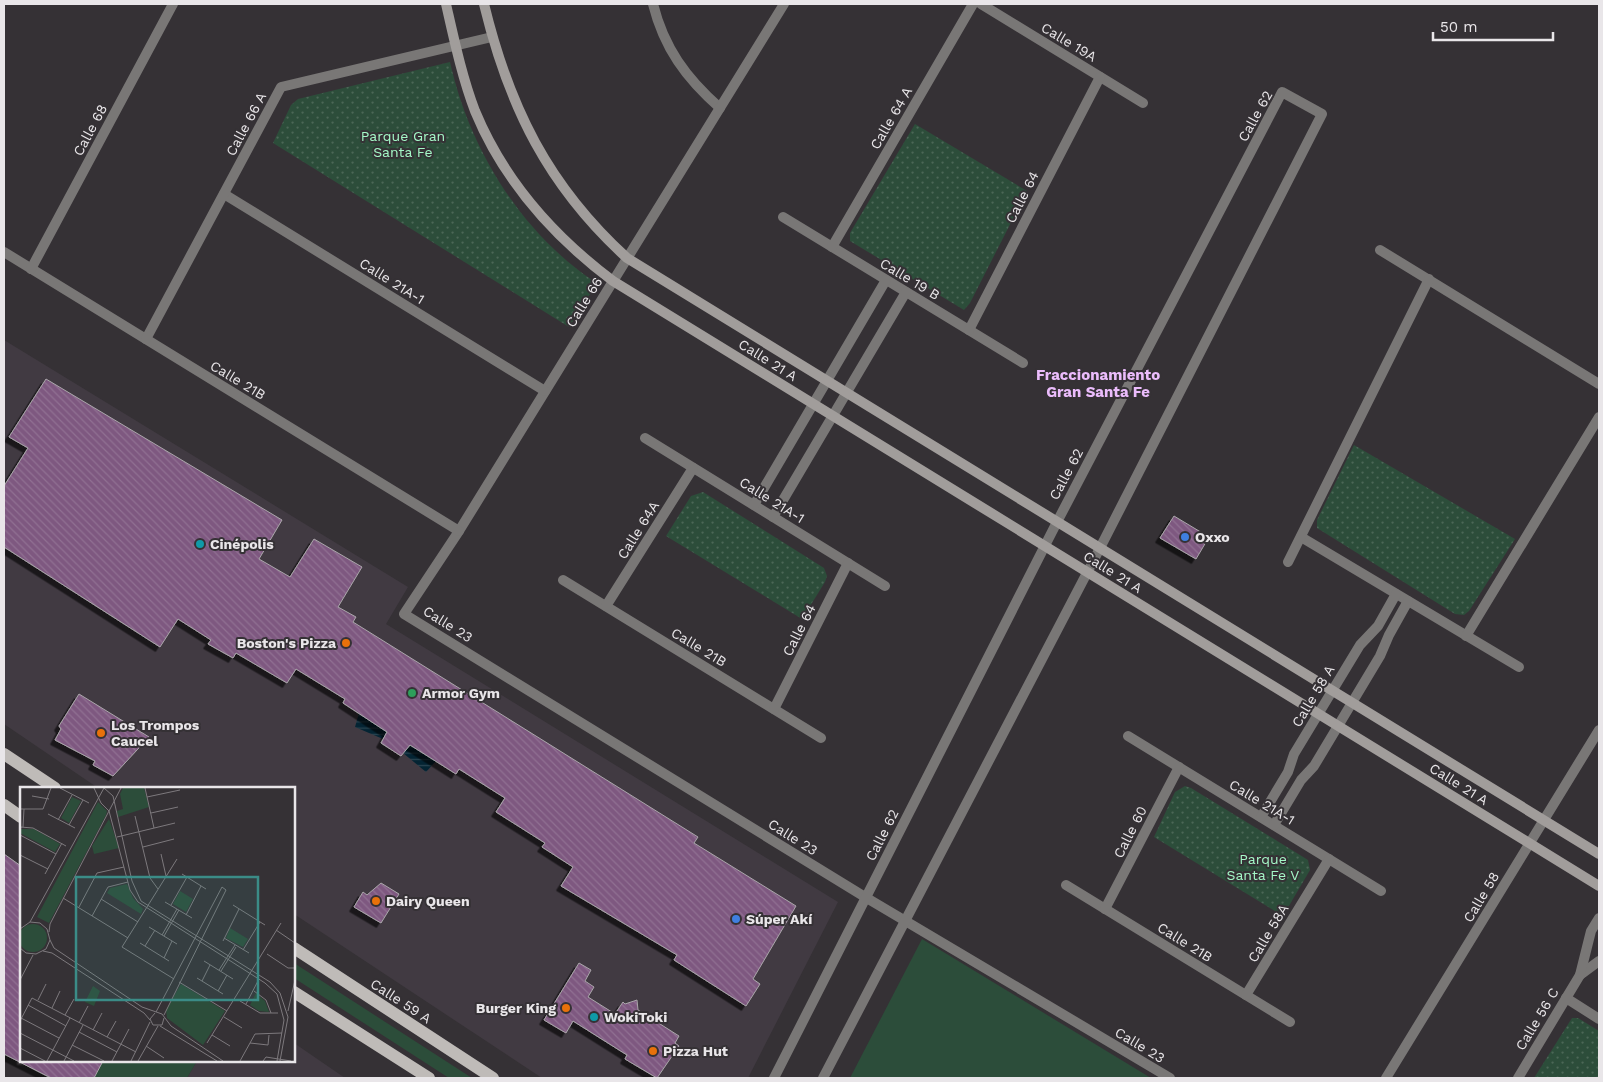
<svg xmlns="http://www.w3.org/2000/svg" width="1603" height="1082" viewBox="0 0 1603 1082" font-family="'Work Sans',sans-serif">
<defs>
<pattern id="park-dots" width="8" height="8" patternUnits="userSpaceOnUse" patternTransform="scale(1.25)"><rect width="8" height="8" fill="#2c4d3a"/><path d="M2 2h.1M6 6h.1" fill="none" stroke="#4b6756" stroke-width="1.8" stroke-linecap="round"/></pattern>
<pattern id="water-rules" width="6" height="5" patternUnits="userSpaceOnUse" patternTransform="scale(1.25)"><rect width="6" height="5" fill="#042433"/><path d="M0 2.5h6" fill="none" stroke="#294451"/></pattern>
<pattern id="building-back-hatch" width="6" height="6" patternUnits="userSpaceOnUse" patternTransform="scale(1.25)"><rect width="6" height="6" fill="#7e5880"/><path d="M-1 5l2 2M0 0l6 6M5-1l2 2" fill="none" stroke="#907092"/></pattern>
<filter id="shadow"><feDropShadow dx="-4.5" dy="4.5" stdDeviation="0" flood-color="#0009"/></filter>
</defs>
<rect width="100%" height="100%" fill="#353135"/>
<g fill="#413a42">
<path d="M4 340 408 587 386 624 838 902 748 1078H542L294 914V788H98L4 724Z"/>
<path d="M294 1043 345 1078H187L197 1061H294Z"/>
</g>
<g fill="#2c4d3a">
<path d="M922 939 1151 1078H850Z"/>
<path d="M294 963 472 1078H449L294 978Z"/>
<path d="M103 1061H197L187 1078H94Z"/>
</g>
<g fill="url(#park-dots)">
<path d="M450 62C469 147 519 230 592 280V291L569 327 273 143 291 105 298 99Z"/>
<path d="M915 124 1027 191 970 303 964 310 850 241V233Z"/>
<path d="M1354 445 1515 539 1469 611 1464 615 1455 614 1317 528V520Z"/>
<path d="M703 492 824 568 827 576 825 582 802 619 666 536 691 496Z"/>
<path d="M1185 786 1191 788 1308 860 1310 870 1283 916 1154 837 1175 792Z"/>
<path d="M1572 1018H1578L1599 1031V1078H1534Z"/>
</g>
<g fill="url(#water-rules)">
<path d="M359 713 387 732 383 739 355 727Z"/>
<path d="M410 744 436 761 426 772 403 753Z"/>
</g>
<g fill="url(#building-back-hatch)" stroke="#aaa6aa" filter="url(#shadow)">
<path d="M46 379 282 520 259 559 290 577 314 539 362 567 338 607 356 617 353 622 698 837 694 843 796 906 753 979 760 984 746 1006 674 960 677 955 561 886 573 867 542 847 545 843 496 812 505 798 459 769 456 774 410 745 401 756 381 743 387 732 343 703 345 699 296 669 287 683 236 653 233 658 208 644 211 640 178 619 160 647 4 547V486L28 448 9 437Z"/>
<path d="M1174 516 1209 537 1196 559 1160 538Z"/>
<path d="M79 694 149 737 113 776 93 765 95 761 55 740 61 729 59 726Z"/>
<path d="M4 854 21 866V1061H103L94 1078H51L4 1054Z"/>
<path d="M381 883 399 894 381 923 354 907 363 892 367 895Z"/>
<path d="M579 963 591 970 585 981 594 987 588 997 615 1014 623 1002 625 1004 637 1000 638 1010 679 1036 675 1043 679 1046 657 1078 625 1059 627 1055 573 1021 566 1033 544 1020Z"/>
</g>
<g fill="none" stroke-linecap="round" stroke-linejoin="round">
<g stroke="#797776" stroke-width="10">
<path d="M653 4C664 48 686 78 720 108"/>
<path d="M784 4 459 531 404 614 865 897 1170 1078"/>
<path d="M981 4 1143 103"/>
<path d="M224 194 545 391"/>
<path d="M783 217 1023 363"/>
<path d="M832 247 973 4"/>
<path d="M1380 250 1599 384"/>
<path d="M4 252 459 531"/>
<path d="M31 269 173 4"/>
<path d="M969 330 1100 77"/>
<path d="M146 339 281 87 492 37"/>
<path d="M645 438 885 586"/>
<path d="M754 505 886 280"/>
<path d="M773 517 906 292"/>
<path d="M1057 522 1282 92 1322 114 1100 548"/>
<path d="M1301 537 1519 667"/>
<path d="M1288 562 1429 279"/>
<path d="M563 580 821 738"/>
<path d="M606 606 693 468"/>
<path d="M1466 636 1599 417"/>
<path d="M774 709 848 563"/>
<path d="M1128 736 1381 891"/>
<path d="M1261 817 1288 772 1294 754 1360 645 1378 626 1396 594"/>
<path d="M1274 825 1301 780 1314 766 1380 656 1389 635 1408 601"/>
<path d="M1066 885 1290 1022"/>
<path d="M1105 909 1179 767"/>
<path d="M1580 975 1599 961"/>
<path d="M1246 995 1329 859"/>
<path d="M1566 998 1599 1019"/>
<path d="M1386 1078 1599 730"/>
<path d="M1518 1078 1580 975 1591 931 1599 918"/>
</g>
<g stroke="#797776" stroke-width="10">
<path d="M774 1078 1057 522"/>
<path d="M823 1078 1100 548"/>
</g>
<g stroke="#a19d9b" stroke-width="10">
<path d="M446 4C454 39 462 77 475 111 504 181 553 236 613 281L1599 886"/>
<path d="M484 4C509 107 548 186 627 258L1599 854"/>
</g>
<g stroke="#bfbbb8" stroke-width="12">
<path d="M4 754 55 788"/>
<path d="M4 805 21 817"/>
<path d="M294 948 493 1078"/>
<path d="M294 992 429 1078"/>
</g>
</g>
<g fill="#3f7fe0" stroke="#353135" stroke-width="2">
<circle cx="1185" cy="537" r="5"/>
<circle cx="736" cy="919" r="5"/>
</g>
<g fill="#0f9aa8" stroke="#353135" stroke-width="2">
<circle cx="200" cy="544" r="5"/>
<circle cx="594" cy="1017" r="5"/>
</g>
<g fill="#e8710a" stroke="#353135" stroke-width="2">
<circle cx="346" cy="643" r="5"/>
<circle cx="101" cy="733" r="5"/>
<circle cx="376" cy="901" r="5"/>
<circle cx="566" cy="1008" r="5"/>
<circle cx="653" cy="1051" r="5"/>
</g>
<circle fill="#2e9e5b" stroke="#353135" stroke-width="2" cx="412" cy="693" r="5"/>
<g text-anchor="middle" stroke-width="4" stroke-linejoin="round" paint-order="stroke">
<g font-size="14" fill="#e9e6e9" stroke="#353135">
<text transform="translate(1069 42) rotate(31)" y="5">Calle 19A</text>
<text transform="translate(1255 116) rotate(-61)" y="5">Calle 62</text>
<text transform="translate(891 118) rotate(-60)" y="5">Calle 64 A</text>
<text transform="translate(246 124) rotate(-62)" y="5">Calle 66 A</text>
<text transform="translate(90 130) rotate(-62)" y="5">Calle 68</text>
<text transform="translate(1022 197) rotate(-63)" y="5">Calle 64</text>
<text transform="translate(910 279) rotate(31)" y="5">Calle 19 B</text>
<text transform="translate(392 281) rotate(32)" y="5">Calle 21A-1</text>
<text transform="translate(584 302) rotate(-58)" y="5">Calle 66</text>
<text transform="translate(768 360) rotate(32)" y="5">Calle 21 A</text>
<text transform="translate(238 380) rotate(31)" y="5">Calle 21B</text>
<text transform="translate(1066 474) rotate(-62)" y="5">Calle 62</text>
<text transform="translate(772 500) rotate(32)" y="5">Calle 21A-1</text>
<text transform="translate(638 530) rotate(-58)" y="5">Calle 64A</text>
<text transform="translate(1113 572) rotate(32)" y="5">Calle 21 A</text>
<text transform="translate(448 624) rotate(32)" y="5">Calle 23</text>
<text transform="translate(799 630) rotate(-63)" y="5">Calle 64</text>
<text transform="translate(699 647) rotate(31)" y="5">Calle 21B</text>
<text transform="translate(1313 696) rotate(-59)" y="5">Calle 58 A</text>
<text transform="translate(1459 784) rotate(32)" y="5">Calle 21 A</text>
<text transform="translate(1262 802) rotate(31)" y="5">Calle 21A-1</text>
<text transform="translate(1130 832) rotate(-63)" y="5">Calle 60</text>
<text transform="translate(882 835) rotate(-63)" y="5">Calle 62</text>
<text transform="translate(793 837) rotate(32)" y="5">Calle 23</text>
<text transform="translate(1481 897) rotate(-59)" y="5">Calle 58</text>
<text transform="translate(1268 933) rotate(-59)" y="5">Calle 58A</text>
<text transform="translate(1185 942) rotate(32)" y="5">Calle 21B</text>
<text transform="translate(401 1001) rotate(33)" y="5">Calle 59 A</text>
<text transform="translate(1537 1019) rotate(-59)" y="5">Calle 56 C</text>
<text transform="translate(1140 1045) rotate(31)" y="5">Calle 23</text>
</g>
<g font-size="14" fill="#a4f8c7" stroke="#353135">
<text x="403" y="141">Parque Gran<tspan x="403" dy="16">Santa Fe</tspan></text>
<text x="1263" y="864">Parque<tspan x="1263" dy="16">Santa Fe V</tspan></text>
</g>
<g font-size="14" font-weight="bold" fill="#e9e6e9" stroke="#353135" text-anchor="start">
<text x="1195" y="542">Oxxo</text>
<text x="210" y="549">Cinépolis</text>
<text x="336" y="648" text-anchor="end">Boston's Pizza</text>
<text x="422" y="698">Armor Gym</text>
<text x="111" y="730">Los Trompos<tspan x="111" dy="16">Caucel</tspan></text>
<text x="386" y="906">Dairy Queen</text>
<text x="746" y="924">Súper Akí</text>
<text x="556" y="1013" text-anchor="end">Burger King</text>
<text x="604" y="1022">WokiToki</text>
<text x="663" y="1056">Pizza Hut</text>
</g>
<g font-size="15" font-weight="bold" fill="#ebbcfc" stroke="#353135">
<text x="1098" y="380">Fraccionamiento<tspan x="1098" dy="17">Gran Santa Fe</tspan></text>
</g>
</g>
<g transform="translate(20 787)">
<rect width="275" height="275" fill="#353135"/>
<path d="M-1 151a14 14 0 1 1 28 0a14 14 0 1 1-28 0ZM161 197 205 224 183 258 147 231 146 223ZM73 199 80 204 74 219 65 215Z" fill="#2c4d3a"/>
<path d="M78 15 87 24 86 28 29 136 17 130Z" fill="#2c4d3a"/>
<path d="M103 1H124L129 20 98 30 97 24 103 22 100 7ZM52 10 61 14 49 36 41 31ZM89 32 99 61 74 67 72 59ZM0 42H14L40 57 35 65 0 46ZM107 97 113 111 123 122 121 127 87 106 90 101ZM160 104 173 112 166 125 153 117ZM210 141 228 152 223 160 206 151ZM236 206 245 214 249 225 239 224 230 218Z" fill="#2c4d3a"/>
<path fill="none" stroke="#7d797d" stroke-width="1" d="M40 1 69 16M74 1 81 16 89 24 110 103 118 115 245 196 257 207 264 233 257 274M84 1 93 9 112 94 121 114 250 195 260 206 268 230 260 274M125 1 134 41M12 9 29 12M127 10 160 3M0 22H23L31 1M131 26 158 20M28 27 55 41M115 29 130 91 138 102M38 33 52 8M49 38 63 13M0 40 13 41 46 59M3 40 4 22M0 48 36 67M97 50 155 36M123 60 154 52M141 67 146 89M0 68 28 82M25 87 42 56M162 87 186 102M43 111 108 151M81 112 118 135M145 115 172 131M151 118 167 90M213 118 245 138M59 120 77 86 104 80M166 128 181 99M72 129 88 100 108 95M10 135 84 1M129 140 157 157M0 142 10 135 20 136 27 142 30 153 26 162 16 167 6 166 0 161M256 143 275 156M29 145 30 137 101 1M142 148 157 122M144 149 159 123M204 151 229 166M30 153 34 161 122 220 142 227 151 239 203 274M203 154 219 122M120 156 149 174M125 159 135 143M223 163 240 135M23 164 32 166 124 226 130 233M247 167 268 181H275M144 171 152 154M184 174 213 192M199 183 215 158M201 184 216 160M177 191 203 207M154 192 102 160 157 72M0 193 13 168M182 194 190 178M159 195 207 224M198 204 207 188M234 204 246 213 251 226M18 213 26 197M220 214 240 226H258M226 217 239 192M8 218 46 239M32 221 40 204M268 224 275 193M136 225 202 100 206 103 144 228M135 226 130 232 133 238H142L144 231M45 228 54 212M204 230 222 241M1 231 39 251M0 234 12 211 116 265M59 236 68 219M140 239 197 274M73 243 82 226M59 245 97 265M0 246 54 274M192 248 210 259M87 250 96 234M187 256 261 136M230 256 248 258 249 248M52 258 84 274M126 259 144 271M0 261 25 274M27 274 50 231M44 274 63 238M92 274 109 242M111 274 130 235M118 274 138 239M220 274 235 247 262 246M243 274 246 270 271 274"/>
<path fill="#3b8c87" fill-opacity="0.15" stroke="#3b8c87" stroke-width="2.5" d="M56 90H238V213H56Z"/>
<rect width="275" height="275" fill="none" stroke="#e9e6e9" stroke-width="2.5"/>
</g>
<rect width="1603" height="1082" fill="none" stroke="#e9e6e9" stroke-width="10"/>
<path d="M1433 32v8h120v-8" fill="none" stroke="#e9e6e9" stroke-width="2.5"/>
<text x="1440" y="32" font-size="15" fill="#e9e6e9" stroke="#353135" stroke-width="4" paint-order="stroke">50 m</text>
</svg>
